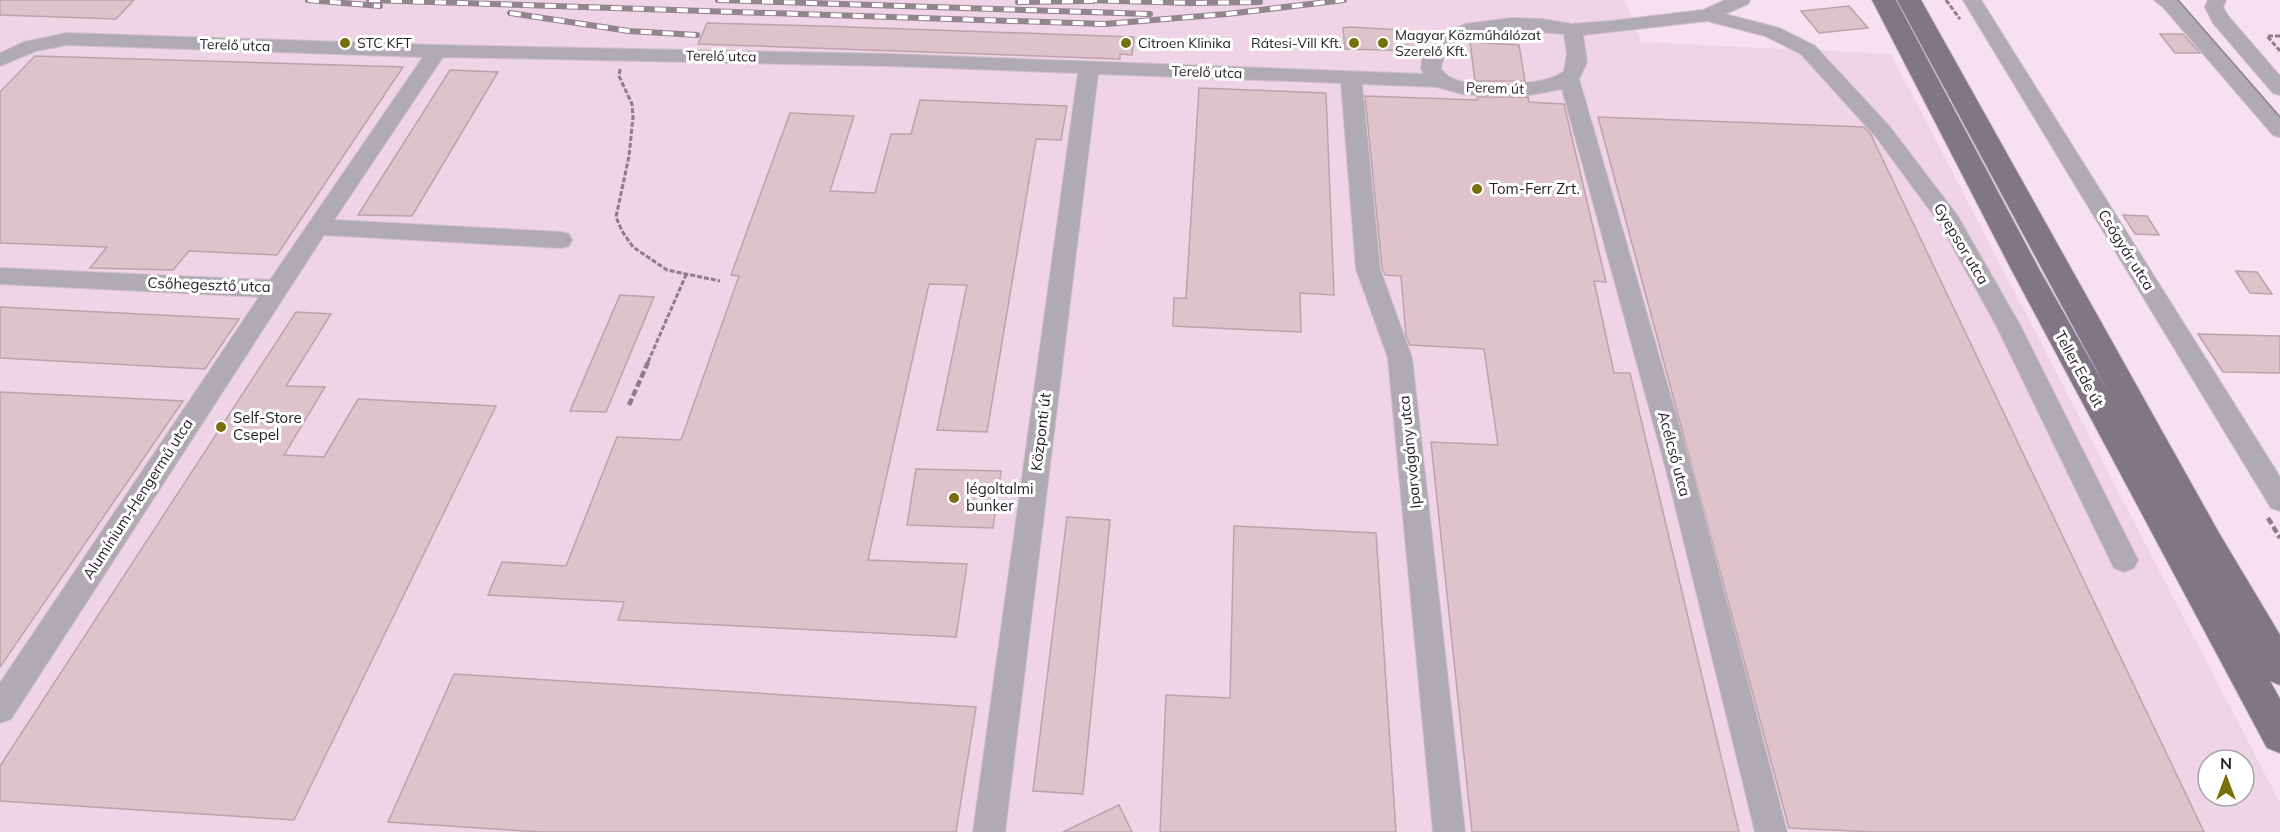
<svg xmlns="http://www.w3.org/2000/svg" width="2280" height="832" viewBox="0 0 2280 832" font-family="Mulish,sans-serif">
<rect width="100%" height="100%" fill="#f7e1f0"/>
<path fill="#efd3e6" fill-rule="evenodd" d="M0 0H1625L1641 42 1891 54 2280 803V832H0ZM2208 760H2244V796H2208Z"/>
<g fill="#dec4ca" stroke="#bca3a9" stroke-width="1.5">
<path d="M0 0H134L116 19 0 15Z"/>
<path d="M1849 6 1868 28 1819 33 1801 11Z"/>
<path d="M707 23 821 26 1134 37 1132 55 1120 54V59L698 44Z"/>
<path d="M1350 27 1419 31 1422 51 1345 49 1343 28Z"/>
<path d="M2160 34H2183L2200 53H2175Z"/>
<path d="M1470 42 1519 45 1525 81H1475Z"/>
<path d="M35 56 403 67 277 255 189 251 173 270 90 268 107 247 0 243V92Z"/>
<path d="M450 70 498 72 412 216 358 215Z"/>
<path d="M1199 88 1326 93 1334 295 1300 293 1301 332 1173 326 1174 298H1186Z"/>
<path d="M1365 96 1477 100V97H1528L1529 102 1564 104 1606 282 1594 281 1614 373H1630L1739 832H1472L1431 442 1498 445 1484 349 1410 345 1406 336 1401 276 1385 275 1382 268Z"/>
<path d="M920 100 1067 106 1061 140 1036 139 987 432 937 430 967 285 929 284 868 560 967 564 956 637 618 620 624 602 488 595 502 562 566 566 617 437 681 440 739 276 731 275 790 113 854 116 830 191 875 193 891 134H911Z"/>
<path d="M1598 117 1864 127 1871 135 2204 832H1873L1789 828Z"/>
<path d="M2123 215 2147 216 2159 235 2135 234Z"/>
<path d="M2236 271 2257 272 2272 294 2250 293Z"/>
<path d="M620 295 654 297 606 412 570 411Z"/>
<path d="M0 307 200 317 239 319 205 369 0 358Z"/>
<path d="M296 312 331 314 286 386 325 387 284 455 324 457 358 399 496 406 294 820 0 801V766Z"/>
<path d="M2198 334 2280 336V373L2223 372Z"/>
<path d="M0 392 183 401 0 667Z"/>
<path d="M916 469 1001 471 993 528 907 525Z"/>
<path d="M1067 517 1110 520 1083 794 1033 791Z"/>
<path d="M1234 526 1376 533 1396 832H1160L1166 695 1230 698Z"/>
<path d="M454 674 976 707 956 832H540L388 822Z"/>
<path d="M1119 805 1132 832H1063Z"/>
</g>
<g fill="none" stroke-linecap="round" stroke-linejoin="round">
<g stroke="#d1becb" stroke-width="2">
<g id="minor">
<path d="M1725 0H1750L1748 4 1725 14 1779 28 1815 46 1890 127 1957 215 2020 325 2138 560 2134 568 2124 572 2114 568 1996 325 1940 224 1876 137 1801 54 1765 36 1707 21 1583 35 1587 62 1579 79 1694 477 1787 832H1755L1668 477 1562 89 1530 95 1493 96 1462 94 1437 87 1362 84 1380 269 1412 358 1465 832H1433L1388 358 1356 269 1341 83 1098 74 1005 832H973L1078 73 889 66 443 57 334 220 561 232 569 234 572 240 569 246 561 248 324 235 11 719 0 723V683L259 297 0 284V268L270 280 423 57 67 45 36 51 0 66V53L24 42 67 33 437 45 889 54 1424 74 1421 69 1422 59 1442 35 1465 24 1511 18 1542 19 1572 24 1610 21 1703 10ZM1511 30 1564 34 1567 55 1564 71C1548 86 1478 88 1456 80 1450 78 1445 74 1441 69 1444 35 1485 33 1511 30Z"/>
<path d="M1963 0H1981L2280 477V511L2271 508Z"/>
<path d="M2154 0H2178L2280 117V137L2273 135 2163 7Z"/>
<path d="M2208 0H2226L2223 7 2229 17 2280 76V95L2273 93 2213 23 2205 7Z"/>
</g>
</g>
<g stroke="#d1becb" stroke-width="2">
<path id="major" d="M1872 0H1896L2039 269 2109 393 1897 0H1921L2219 533 2280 635V685L2270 681 2280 699V753L2267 748 2011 269Z"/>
</g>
<g stroke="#8d7e88" stroke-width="3" stroke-dasharray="5 2" stroke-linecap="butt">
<path d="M1946 0 1960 19"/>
<path d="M2280 36H2267L2280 51"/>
<path d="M620 69 619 76 632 104 633 117 629 156 616 217 622 231 633 247 667 270 720 281"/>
<path d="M648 362 686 275"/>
</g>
<g stroke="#8d7e88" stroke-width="4.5" stroke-dasharray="7 3" stroke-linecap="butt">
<path d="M629 405 649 360"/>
<path d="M2268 518 2280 538"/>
</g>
<use href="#minor" fill="#b0aab3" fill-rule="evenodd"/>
<use href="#major" fill="#807686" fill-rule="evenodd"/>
<path stroke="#93848e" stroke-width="1.5" d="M2178 0 2280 117"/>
<g stroke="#93848e" stroke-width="6">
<g id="rail">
<path d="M308 0 380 6"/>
<path d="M369 0 1105 24 1227 14 1344 0"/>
<path d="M718 0 1150 14"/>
<path d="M1086 0 1190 3 1260 2"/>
<path d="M1018 2 1093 1"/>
<path d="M510 13 629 31 697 35"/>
</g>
</g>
<use href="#rail" stroke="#fff" stroke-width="4" stroke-dasharray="11" stroke-linecap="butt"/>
</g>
<g fill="#776e0c" stroke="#fff" stroke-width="2">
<circle cx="345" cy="43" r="6"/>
<circle cx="1126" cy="43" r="6"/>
<circle cx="1354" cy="43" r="6"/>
<circle cx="1383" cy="43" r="6"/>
<circle cx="1477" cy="189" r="6"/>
<circle cx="221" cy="427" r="6"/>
<circle cx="954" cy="498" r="6"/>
</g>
<g text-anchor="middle" stroke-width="6" stroke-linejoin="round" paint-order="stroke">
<g font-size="14" fill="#241d22" stroke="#fff" text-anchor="start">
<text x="1395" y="40">Magyar Közműhálózat<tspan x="1395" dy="16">Szerelő Kft.</tspan></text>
<text x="357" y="48">STC KFT</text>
<text x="1138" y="48">Citroen Klinika</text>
<text x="1342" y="48" text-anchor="end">Rátesi-Vill Kft.</text>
</g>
<g font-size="14" fill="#241d22" stroke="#fff">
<text transform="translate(235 45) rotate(2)" y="5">Terelő utca</text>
<text transform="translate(721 56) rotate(1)" y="5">Terelő utca</text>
<text transform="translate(1207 72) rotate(2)" y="5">Terelő utca</text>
<text transform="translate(1495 88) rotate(2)" y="5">Perem út</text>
</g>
<g font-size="15" fill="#241d22" stroke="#fff" text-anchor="start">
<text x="1489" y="194">Tom-Ferr Zrt.</text>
<text x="233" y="423">Self-Store<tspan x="233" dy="17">Csepel</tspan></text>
<text x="966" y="494">légoltalmi<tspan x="966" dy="17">bunker</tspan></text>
</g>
<g font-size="15" fill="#241d22" stroke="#fff">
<text transform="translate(1961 244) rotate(59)" y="5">Gyepsor utca</text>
<text transform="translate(2126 250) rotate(58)" y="5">Csőgyár utca</text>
<text transform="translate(209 285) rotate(2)" y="5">Csőhegesztő utca</text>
<text transform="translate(2079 369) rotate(61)" y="5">Teller Ede út</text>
<text transform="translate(1041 432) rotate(-83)" y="5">Központi út</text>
<text transform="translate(1410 452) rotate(-96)" y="5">Iparvágány utca</text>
<text transform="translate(1674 454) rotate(75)" y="5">Acélcső utca</text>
<text transform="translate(138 499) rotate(-57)" y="5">Alumínium-Hengermű utca</text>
</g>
</g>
<g transform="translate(2226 778)"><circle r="28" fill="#ffffff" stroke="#a7a5a7" stroke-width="1.5"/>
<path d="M0-4.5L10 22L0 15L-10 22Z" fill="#776e0c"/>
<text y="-9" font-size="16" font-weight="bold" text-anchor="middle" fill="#241d22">N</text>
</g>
</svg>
